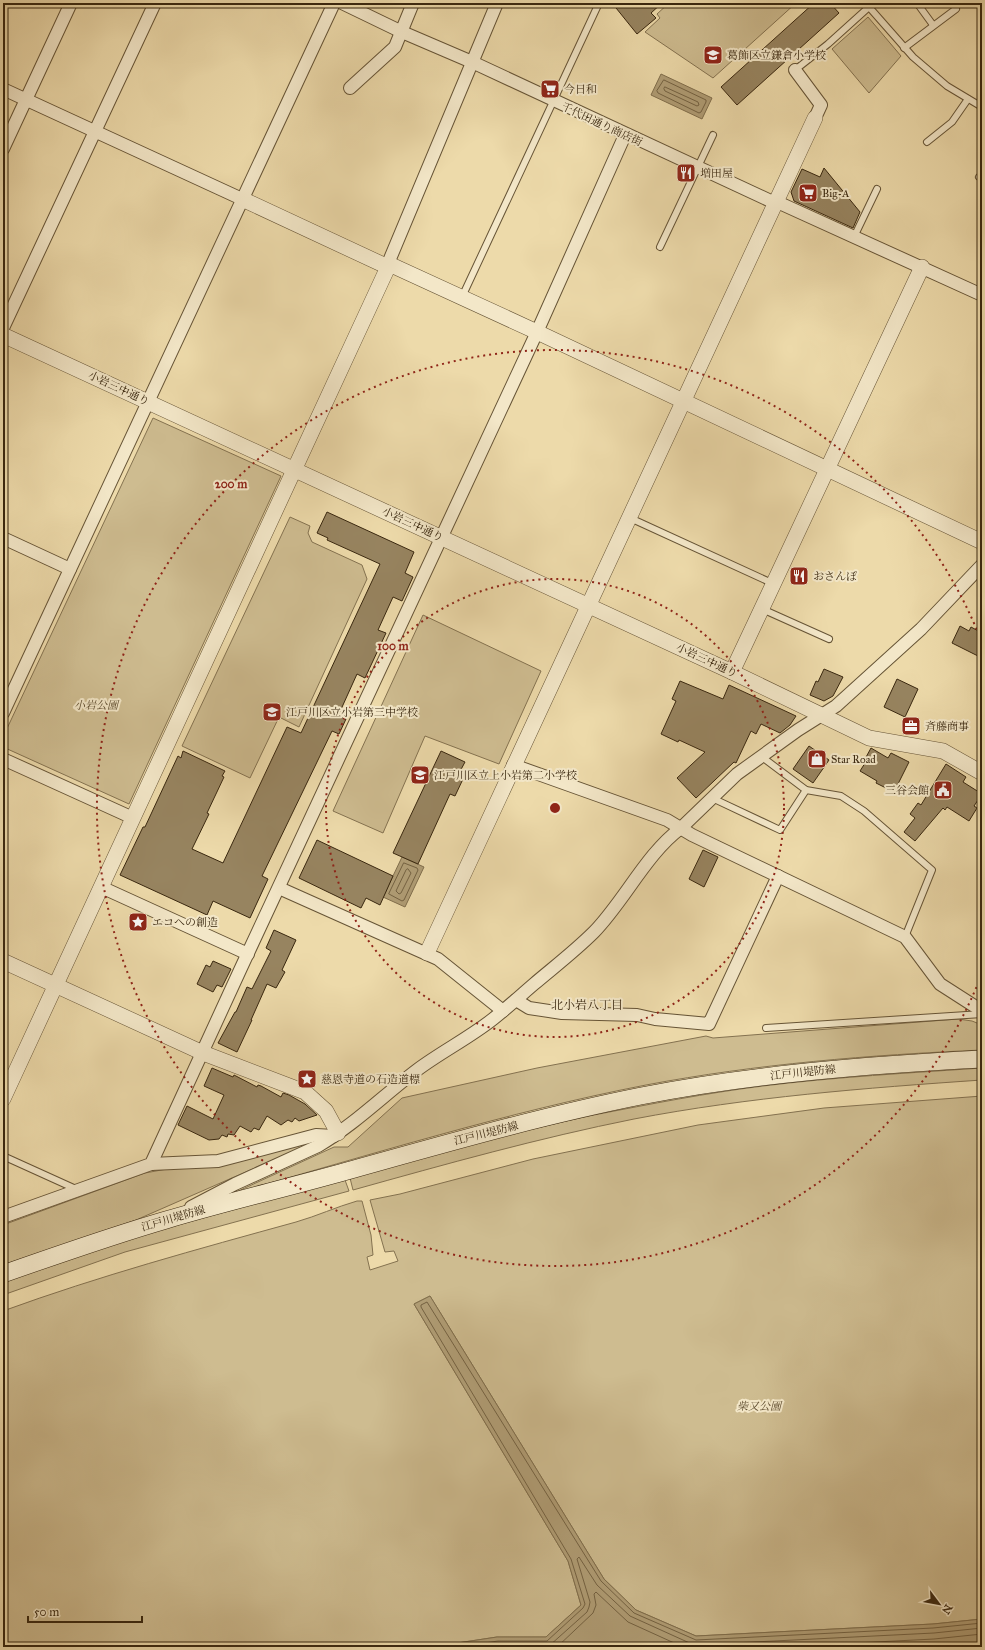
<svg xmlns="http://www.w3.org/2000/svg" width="985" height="1650" viewBox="0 0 985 1650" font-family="'IM FELL Great Primer','Noto Serif JP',serif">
<rect width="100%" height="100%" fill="#eddaaa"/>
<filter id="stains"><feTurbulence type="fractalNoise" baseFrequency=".005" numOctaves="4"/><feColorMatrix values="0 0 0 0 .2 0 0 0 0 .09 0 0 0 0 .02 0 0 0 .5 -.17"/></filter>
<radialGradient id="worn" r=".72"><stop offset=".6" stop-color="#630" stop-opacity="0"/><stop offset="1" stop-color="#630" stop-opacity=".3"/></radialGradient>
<g fill="#cebc90" stroke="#847250">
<path d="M669 3H796L713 78 645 32 660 18 657 14Z"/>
<path d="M868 17 901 56 869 93 832 49Z"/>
<path d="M153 418 281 476 129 804 3 747V737Z"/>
<path d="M290 517 310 526 308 533 312 542 362 565 367 579 299 727 279 717 250 778 182 746Z"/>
<path d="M423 615 541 671 499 764 425 736 383 833 333 811Z"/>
<path d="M958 1019 972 1021 982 1025V1050C869 1055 757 1064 646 1085 507 1112 371 1155 234 1193L334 1147H348L402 1098 537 1068 706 1036 713 1038Z"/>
<path d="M982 1068V1080C865 1088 749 1097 634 1119 539 1138 446 1164 353 1190L350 1178C431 1156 512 1132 594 1115 650 1104 707 1093 763 1086 836 1077 909 1073 982 1068Z"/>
<path d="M982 1096V1619L933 1624 696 1636 636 1610 604 1579 430 1296 414 1304 568 1561 581 1605 546 1637H497L431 1647H3V1311C99 1276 198 1249 296 1222 317 1216 336 1207 357 1201H362L371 1235 373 1255 367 1257 370 1270 398 1261 394 1251 385 1252 370 1200 400 1194 533 1159 698 1125 824 1108Z"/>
<path d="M314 1142 136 1220 3 1265V1225L145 1173Z"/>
<path d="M345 1180 349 1191 125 1252 3 1295V1282C114 1240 230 1210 345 1180Z"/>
</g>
<g fill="#b09d75" stroke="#806e4c">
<path d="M661 74 712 98 702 119 651 95Z"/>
<path d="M402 857 424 867 405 907 383 897Z"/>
<path d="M430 1296 604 1579 636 1610 696 1636 933 1624 982 1619V1647H431L497 1637H546L581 1605 568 1561 414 1304Z"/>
</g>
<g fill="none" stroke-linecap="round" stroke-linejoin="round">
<g stroke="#746242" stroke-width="1">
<path d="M664 80 706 100V102L701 112 699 113 658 93 657 91Z"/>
<path d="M665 87 698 102 699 105 697 106 665 91 664 89Z"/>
<path d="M404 863 417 868 418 870 404 900 402 901 389 894Z"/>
<path d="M408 869 411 873 401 893 399 894 396 891 406 870Z"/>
<path d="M458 1647 498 1641H547L583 1608 585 1604 571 1559 421 1307V1305L427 1302 601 1581 634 1613 696 1640 933 1628 982 1623"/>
<path d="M493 1647 549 1646 587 1612 589 1607 590 1602 577 1559 579 1557 597 1585 630 1616 694 1645 934 1633 982 1628"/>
<path d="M557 1647 593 1613 596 1605 594 1594 596 1592 628 1622 683 1647"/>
<path d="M778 1647 934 1639 982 1634"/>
</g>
</g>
<g fill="#978460" stroke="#39270f">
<path d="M612 3H662L651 13 656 18 637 34Z"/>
<path d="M814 3H830L839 13 737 105 721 87Z"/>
<path d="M824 168 860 212 853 228 794 201 791 192 802 169 820 177Z"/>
<path d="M327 512 414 552 405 573 413 577 402 601 393 597 378 630 386 633 365 678 357 674 338 716 346 719 339 734 332 731 262 876 268 879 250 918 213 901 207 915 120 875 143 827H145L178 756 181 758 183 751 225 771 222 776 224 777 207 813 209 814 192 849 223 863 287 727 301 733 380 564 327 540 328 538 317 533Z"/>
<path d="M960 626 969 631 971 627 982 633V658L952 643Z"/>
<path d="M824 669 843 677 833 696 824 701 810 695 816 681 818 682Z"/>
<path d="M897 679 918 689 905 717 884 707Z"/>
<path d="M680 681 723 699 729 685 796 716 790 725 780 733 761 724 756 734 751 731 736 763 734 762 696 798 677 778 705 752 679 740 678 742 661 734 676 701 672 699Z"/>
<path d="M809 746 829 760 813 783 793 769Z"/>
<path d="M871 748 888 758 891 753 909 762 894 792 876 783 877 781 860 771 867 760 865 759Z"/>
<path d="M441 751 465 762 457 777 463 779 455 796 450 794 418 864 393 853Z"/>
<path d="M946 764 966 777 963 782 982 794 974 806 977 808 969 821 947 807 945 810 943 808 915 841 904 832 915 818 910 814 918 803 921 805Z"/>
<path d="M317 840 393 876 380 905 366 898 361 908 299 878Z"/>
<path d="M703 850 718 857 704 887 689 879Z"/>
<path d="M274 930 296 940 282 970 285 972 276 988 267 984 251 1020H252L237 1052 218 1043 235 1012H236L247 987 252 989 271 951 266 948Z"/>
<path d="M213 961 231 969 222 987 217 985 213 992 197 984 206 965 210 967Z"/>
<path d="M212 1068 233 1077 234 1075 257 1087 258 1085 261 1086 281 1097 283 1093 289 1095 305 1104 317 1115 299 1121 295 1118 292 1122 288 1120 281 1125 267 1116 259 1130 254 1128 251 1132 240 1126 234 1135 228 1134 227 1137 222 1135 219 1139 209 1140 178 1125 187 1106 213 1119 224 1095 204 1086Z"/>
</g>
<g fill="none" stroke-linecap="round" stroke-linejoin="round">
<g stroke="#665436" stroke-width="8">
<g id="service">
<path d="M917 3 933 25"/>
<path d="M869 7 913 57 947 86 982 107"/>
<path d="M904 48 956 9"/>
<path d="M795 70 828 44 869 7 865 3"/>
<path d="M927 142 952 122 968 99"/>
<path d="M979 177 982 174"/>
<path d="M854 237 877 189"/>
<path d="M660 247 713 135"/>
<path d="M462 297 599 3"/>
<path d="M630 518 774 584"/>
<path d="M762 609 829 639"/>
<path d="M762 757 806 790 841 796 864 811 932 870 905 937"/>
<path d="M712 798 780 830 806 790"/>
<path d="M766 1028 982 1014"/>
<path d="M3 1156 78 1190"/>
</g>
</g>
<g stroke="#665436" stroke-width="14">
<g id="minor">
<path d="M342 3 402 32 472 62 775 203"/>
<path d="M795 70 821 105 815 118"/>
<path d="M350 88 395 47 413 3"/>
<path d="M3 89 242 199"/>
<path d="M3 149 71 3"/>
<path d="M775 201 982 295"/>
<path d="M387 266 497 3"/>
<path d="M3 328 155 3"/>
<path d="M3 538 70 569"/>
<path d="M3 713 334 3"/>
<path d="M3 759 133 818"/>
<path d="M513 765 667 820 692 835 905 937 940 984 982 1011"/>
<path d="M101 887 248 954"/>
<path d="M279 888 438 959 503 1011"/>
<path d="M516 1000 529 1008 562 1013 637 1015 655 1019 709 1024 778 876"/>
<path d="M151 1164 218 1161 316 1135 334 1136"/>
<path d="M191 1207 235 1184 318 1146C354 1125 384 1095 417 1070 441 1052 469 1038 493 1019 507 1008 520 996 534 984 554 967 575 951 594 932 625 900 646 854 681 828L737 774 798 730 836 706 921 629 982 565"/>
<path d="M3 1217 151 1164 241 968 537 332 625 135"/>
</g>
</g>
<g stroke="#665436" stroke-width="16">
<g id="tertiary">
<path d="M242 199 388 267 389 264 537 332 982 542"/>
<path d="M3 335 732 672 869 738 943 751 982 773"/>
<path d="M732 672 922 267"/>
<path d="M427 953 815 118"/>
<path d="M3 961 203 1053 305 1092 326 1111 338 1133"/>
<path d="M3 1099 388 267"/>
</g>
</g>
<g stroke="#39270f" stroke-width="18">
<path id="secondary" d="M3 1274C57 1255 111 1236 166 1220 226 1202 287 1188 347 1171 444 1144 541 1116 641 1096 753 1074 868 1065 982 1059"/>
</g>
<use href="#service" stroke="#f3e7c8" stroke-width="6"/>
<use href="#minor" stroke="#f3e7c8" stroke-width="12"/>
<use href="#tertiary" stroke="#f3e7c8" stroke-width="15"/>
<use href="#secondary" stroke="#f3e7c8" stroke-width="17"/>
</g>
<g fill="none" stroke="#8f2418" stroke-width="2" stroke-dasharray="2 4">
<circle cx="555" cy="808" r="229"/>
<path d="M981 976A458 458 0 1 1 981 640"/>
</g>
<defs>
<g id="school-square" transform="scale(1)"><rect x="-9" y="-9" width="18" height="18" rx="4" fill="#8f2418" stroke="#f3e7c8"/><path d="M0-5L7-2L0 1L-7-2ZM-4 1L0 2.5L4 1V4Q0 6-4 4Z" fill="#fff"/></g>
<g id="supermarket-square" transform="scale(1)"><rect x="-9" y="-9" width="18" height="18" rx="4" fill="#8f2418" stroke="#f3e7c8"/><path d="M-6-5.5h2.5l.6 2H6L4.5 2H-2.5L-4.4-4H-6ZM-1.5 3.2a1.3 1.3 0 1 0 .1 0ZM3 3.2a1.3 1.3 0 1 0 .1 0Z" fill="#fff"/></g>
<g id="restaurant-square" transform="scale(1)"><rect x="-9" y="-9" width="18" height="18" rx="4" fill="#8f2418" stroke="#f3e7c8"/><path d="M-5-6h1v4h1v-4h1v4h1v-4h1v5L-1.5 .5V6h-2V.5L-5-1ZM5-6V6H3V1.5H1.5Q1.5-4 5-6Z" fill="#fff"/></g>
<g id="office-square" transform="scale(1)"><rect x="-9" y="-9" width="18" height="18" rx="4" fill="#8f2418" stroke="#f3e7c8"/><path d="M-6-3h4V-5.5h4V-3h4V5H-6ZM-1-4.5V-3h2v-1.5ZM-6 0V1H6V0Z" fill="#fff"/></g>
<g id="shop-square" transform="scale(1)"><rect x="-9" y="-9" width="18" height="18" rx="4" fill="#8f2418" stroke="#f3e7c8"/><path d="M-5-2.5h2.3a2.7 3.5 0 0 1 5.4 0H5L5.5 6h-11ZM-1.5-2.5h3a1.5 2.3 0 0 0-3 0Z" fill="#fff"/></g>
<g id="civic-square" transform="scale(1)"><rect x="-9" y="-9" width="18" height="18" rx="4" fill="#8f2418" stroke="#f3e7c8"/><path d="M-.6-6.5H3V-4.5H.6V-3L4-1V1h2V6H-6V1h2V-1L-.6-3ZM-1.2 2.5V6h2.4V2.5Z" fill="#fff"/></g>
<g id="sight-square" transform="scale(1)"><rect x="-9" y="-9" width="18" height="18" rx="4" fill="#8f2418" stroke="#f3e7c8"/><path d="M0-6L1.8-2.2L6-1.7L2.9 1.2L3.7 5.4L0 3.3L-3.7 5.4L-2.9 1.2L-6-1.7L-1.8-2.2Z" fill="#fff"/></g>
</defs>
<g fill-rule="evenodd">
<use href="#school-square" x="713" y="55"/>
<use href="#supermarket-square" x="550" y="89"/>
<use href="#restaurant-square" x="686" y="173"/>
<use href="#supermarket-square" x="808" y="193"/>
<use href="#restaurant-square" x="799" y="576"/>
<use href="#school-square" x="272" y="712"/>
<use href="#office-square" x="911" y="726"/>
<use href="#shop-square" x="817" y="759"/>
<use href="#school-square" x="420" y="775"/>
<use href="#civic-square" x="943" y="790"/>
<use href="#sight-square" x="138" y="922"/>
<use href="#sight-square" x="307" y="1079"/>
</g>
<g text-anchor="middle" stroke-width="4" stroke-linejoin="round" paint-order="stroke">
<g font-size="11" fill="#39270f" stroke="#f3e7c8" text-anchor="start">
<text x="727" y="59">葛飾区立鎌倉小学校</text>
<text x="564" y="93">今日和</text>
<text x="700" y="177">増田屋</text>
<text x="822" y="197">Big-A</text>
<text x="813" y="580">おさんぽ</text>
<text x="286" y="716">江戸川区立小岩第三中学校</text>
<text x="925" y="730">斉藤商事</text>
<text x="831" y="763">Star Road</text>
<text x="434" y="779">江戸川区立上小岩第二小学校</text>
<text x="929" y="794" text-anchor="end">三谷会館</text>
<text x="152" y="926">エコへの創造</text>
<text x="321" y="1083">慈恩寺道の石造道標</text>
</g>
<g font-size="11" fill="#39270f" stroke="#f3e7c8">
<text transform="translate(602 124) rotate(25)" y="4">千代田通り商店街</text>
<text transform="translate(119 388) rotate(25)" y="4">小岩三中通り</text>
<text transform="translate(413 524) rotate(25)" y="4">小岩三中通り</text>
<text transform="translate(707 660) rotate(25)" y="4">小岩三中通り</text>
<text transform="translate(803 1072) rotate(-6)" y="4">江戸川堤防線</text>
<text transform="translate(486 1133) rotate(-14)" y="4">江戸川堤防線</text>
<text transform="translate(173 1218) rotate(-16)" y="4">江戸川堤防線</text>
</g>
<g font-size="11" font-style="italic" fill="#5e4c2f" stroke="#f3e7c8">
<text x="96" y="709">小岩公園</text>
<text x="759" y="1410">柴又公園</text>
</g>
<g font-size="12" fill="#39270f" stroke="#f3e7c8">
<text x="587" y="1009">北小岩八丁目</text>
</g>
</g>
<circle cx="555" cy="808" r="6" fill="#8f2418" stroke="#f3e7c8" stroke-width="2"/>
<g font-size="12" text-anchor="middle" font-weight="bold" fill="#8f2418" stroke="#f3e7c8" stroke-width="4" stroke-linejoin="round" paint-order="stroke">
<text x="231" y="488">200 m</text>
<text x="393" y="650">100 m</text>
</g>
<rect width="985" height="1650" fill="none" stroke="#eddaaa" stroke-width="16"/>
<rect x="4" y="4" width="977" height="1642" fill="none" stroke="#39270f" stroke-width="2"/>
<rect x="8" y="8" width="969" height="1634" fill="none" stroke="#39270f"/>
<g transform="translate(939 1604) rotate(122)" stroke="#f3e7c8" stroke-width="3" paint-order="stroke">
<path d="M0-3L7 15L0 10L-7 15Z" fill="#39270f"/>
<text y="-6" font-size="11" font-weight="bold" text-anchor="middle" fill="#39270f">N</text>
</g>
<path d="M28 1616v6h114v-6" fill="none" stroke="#39270f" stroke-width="2"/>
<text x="34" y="1616" font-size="12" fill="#39270f" stroke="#f3e7c8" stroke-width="3" paint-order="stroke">50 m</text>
<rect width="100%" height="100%" filter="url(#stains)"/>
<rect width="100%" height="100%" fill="url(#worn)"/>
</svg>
